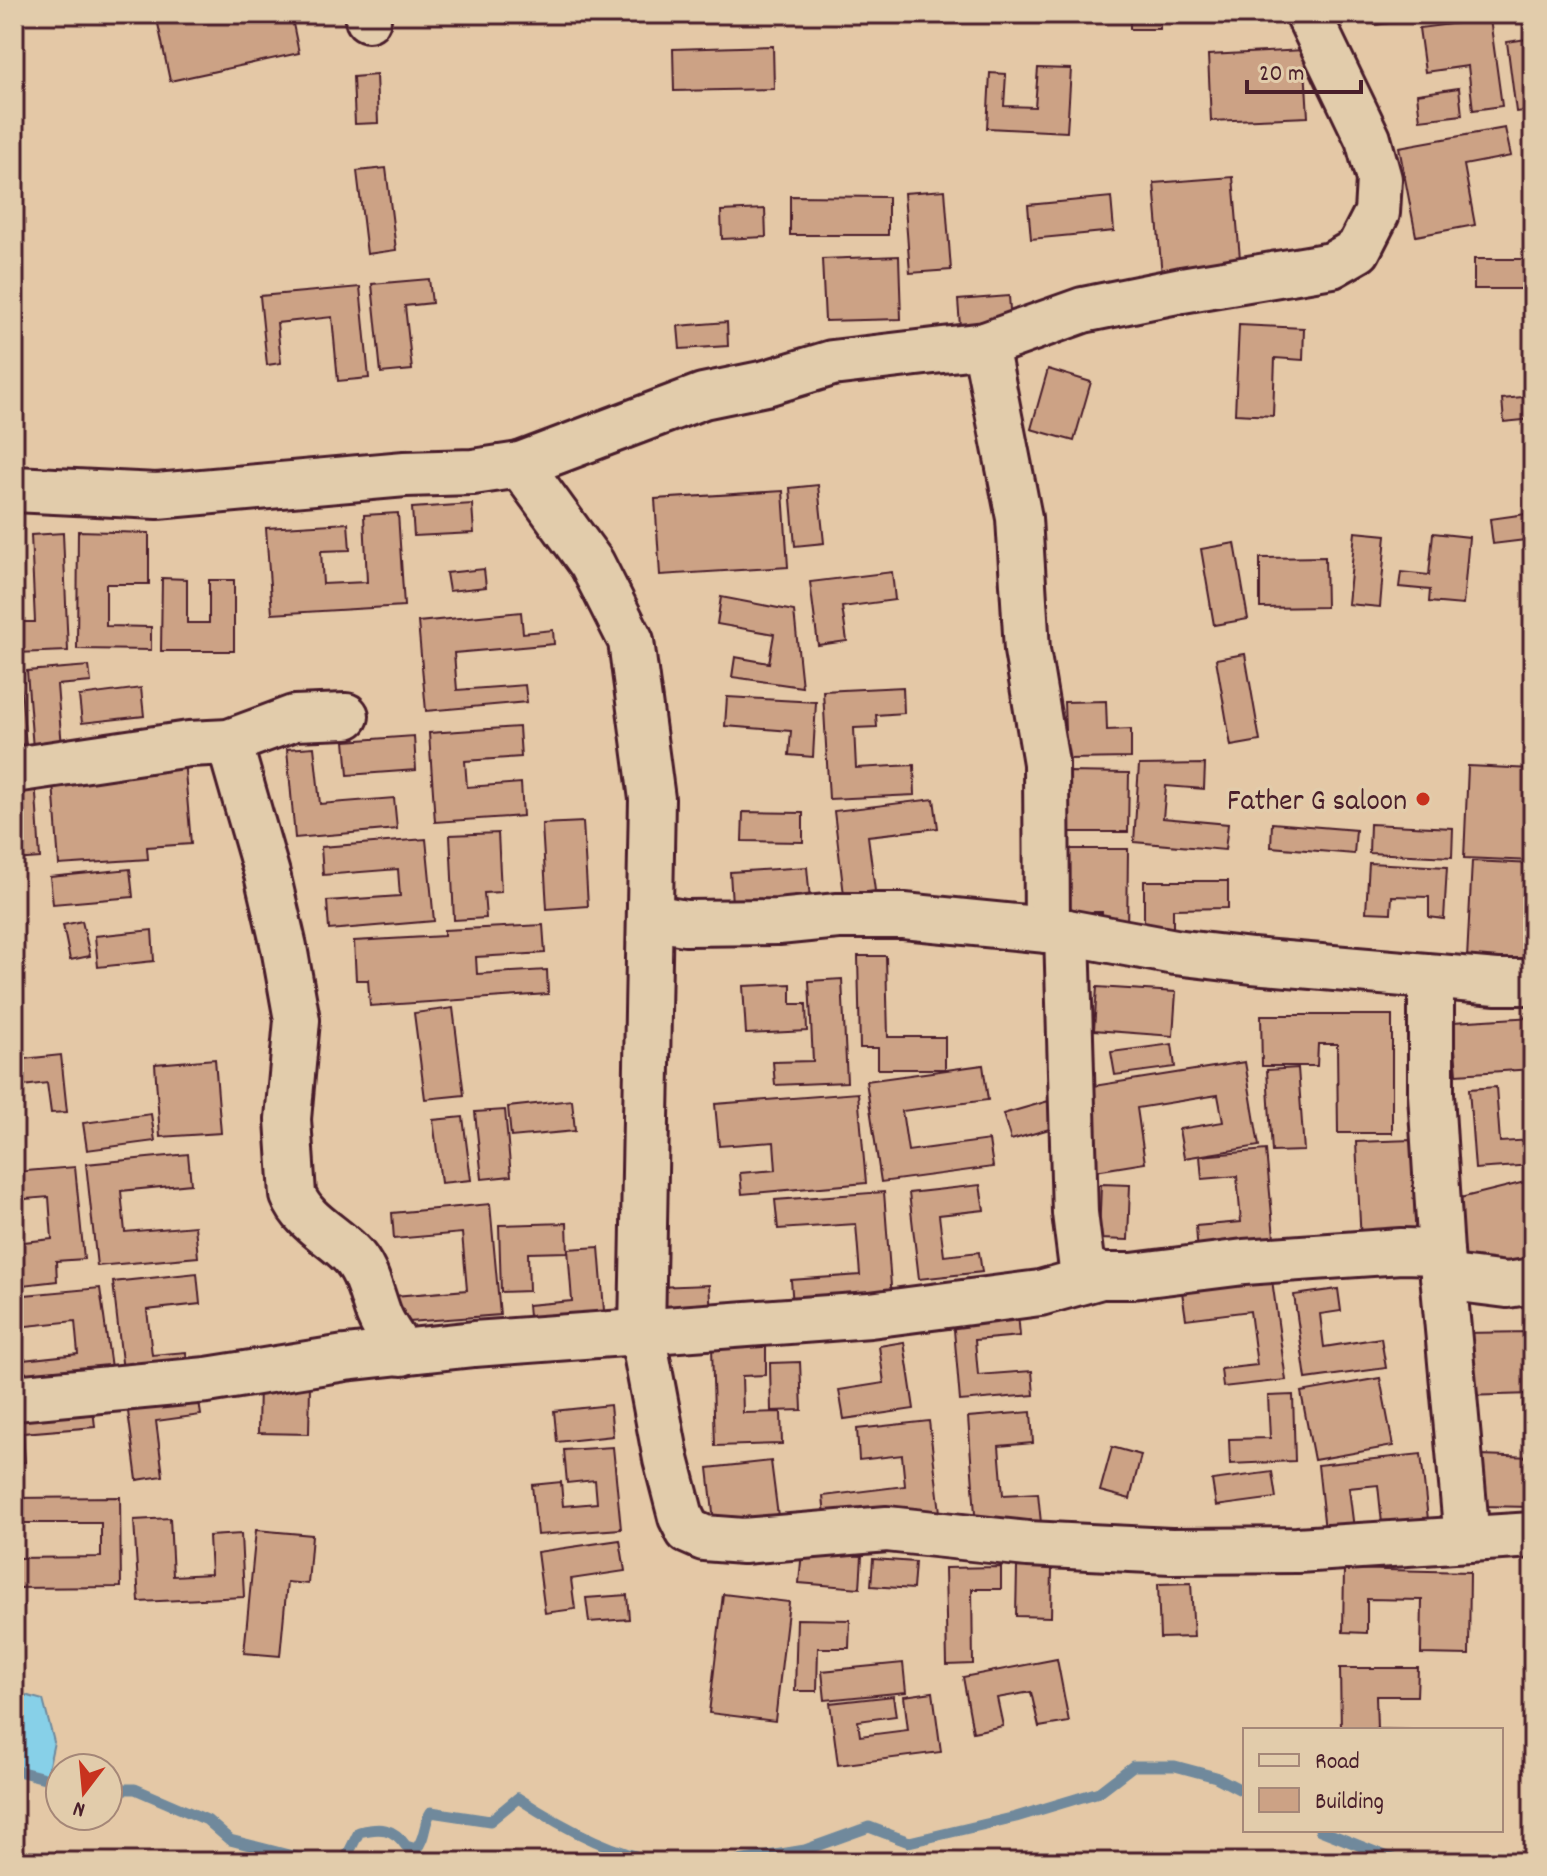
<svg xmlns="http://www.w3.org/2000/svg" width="1547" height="1876" viewBox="0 0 1547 1876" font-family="Dekko,sans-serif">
<rect width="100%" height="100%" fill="#e4c8a6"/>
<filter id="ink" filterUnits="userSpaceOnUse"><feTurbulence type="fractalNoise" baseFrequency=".0125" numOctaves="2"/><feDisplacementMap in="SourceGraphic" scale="16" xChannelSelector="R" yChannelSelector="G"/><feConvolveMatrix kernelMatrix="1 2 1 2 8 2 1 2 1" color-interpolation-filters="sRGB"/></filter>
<g filter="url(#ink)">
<path fill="#87d0e8" stroke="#6f899c" stroke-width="2" d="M14 1692 43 1700 54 1742 46 1779 14 1770Z"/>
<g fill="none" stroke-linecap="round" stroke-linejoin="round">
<g stroke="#6f899c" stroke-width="11">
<path d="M14 1770 60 1782"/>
<path d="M108 1789H135L207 1820 230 1840 316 1862"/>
<path d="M1320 1830 1401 1862"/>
<path d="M344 1862 359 1832C380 1827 393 1827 406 1846L416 1849C426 1838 423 1824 431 1812L490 1821 518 1798C559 1825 613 1854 661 1862"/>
<path d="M732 1862 805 1850 869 1827 909 1842 1016 1817 1099 1792 1133 1766H1175L1216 1777 1245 1792"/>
</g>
</g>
<g fill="#cca285" stroke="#4a1f2b" stroke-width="2">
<path d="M156 14H291L299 53 170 81Z"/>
<rect x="1130" y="14" width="30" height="15"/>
<path d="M1373 14H1459L1375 25Z"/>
<path d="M1490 19 1502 106 1473 110 1468 66 1425 72 1419 28Z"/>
<path d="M1533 38V110L1516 112 1507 42Z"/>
<path d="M773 46 774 89 674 91 673 49Z"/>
<path d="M1304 50 1308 117 1211 121 1208 55Z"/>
<path d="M1038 68 1071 69 1067 132 987 128 990 73 1006 74 1004 106 1035 107Z"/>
<path d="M376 75 378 123 355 124 353 77Z"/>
<path d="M1459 88 1462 115 1420 120 1417 94Z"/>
<path d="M1505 128 1511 156 1464 165 1475 225 1416 236 1399 147Z"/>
<path d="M386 168 396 250 367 254 357 171Z"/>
<path d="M1233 177 1241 270 1162 276 1154 183Z"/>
<path d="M945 190 951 270 910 273 904 193Z"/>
<path d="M790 196 888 197V235H790Z"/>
<path d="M1111 197 1114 231 1031 239 1028 205Z"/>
<path d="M765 209 766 237 722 239 721 211Z"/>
<path d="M899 256 901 319 825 321 822 259Z"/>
<rect x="1474" y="259" width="59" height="30"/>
<path d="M429 279 432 303 405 306 412 370 381 373 372 284Z"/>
<path d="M360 287 369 378 338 381 332 317 277 323 281 363 267 365 260 296Z"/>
<path d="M1009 296 1011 323 960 326 958 300Z"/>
<path d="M727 322 728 346 680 349 678 326Z"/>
<path d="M1239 325 1304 328 1303 360 1275 358 1273 416 1235 414Z"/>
<path d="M1048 369 1091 382 1074 441 1031 429Z"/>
<path d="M1533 396V419L1504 422 1502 399Z"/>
<path d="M818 485 824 543 795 546 790 488Z"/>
<path d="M783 491 788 567 660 575 655 499Z"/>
<path d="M472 504 474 533 414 536 412 508Z"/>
<path d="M398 513 404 606 272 614 266 528 348 523 350 550 321 551 323 584 367 582 364 515Z"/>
<path d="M1533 513V539L1493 544 1490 519Z"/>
<path d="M78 531 149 533V584H106V626L151 627V650L77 649Z"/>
<path d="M1355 532 1386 535 1380 607 1348 604Z"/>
<path d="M63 533 68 651 16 653 15 622H35L31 535Z"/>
<path d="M1433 533 1469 537 1463 605 1429 602 1430 590 1399 587 1401 572 1429 575Z"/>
<path d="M1235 543 1248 619 1214 625 1201 549Z"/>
<path d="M1325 557 1326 607 1260 608V558Z"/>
<path d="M484 569 486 587 449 591 446 573Z"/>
<path d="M892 572 895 600 842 607 847 641 818 645 810 582Z"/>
<path d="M162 578 187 579V623H209V580H234V651H161Z"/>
<path d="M721 597 794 611 802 687 732 677 735 657 769 663 774 634 717 624Z"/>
<path d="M521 612 523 633 553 630 554 644 454 653 457 690 525 685 527 702 426 711 418 622Z"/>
<path d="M1245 654 1260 741 1231 746 1216 659Z"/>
<path d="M89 666 91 682 57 685 62 747 33 749 27 671Z"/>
<path d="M14 675H20L26 747 14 748Z"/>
<path d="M903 687 904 713 876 715 877 727 854 728 856 768 914 765 915 795 829 799 823 691Z"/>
<path d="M141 688 144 716 82 723 79 696Z"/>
<path d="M727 697 816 702 813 757 789 755 791 731 725 726Z"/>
<path d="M1106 701 1107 730 1131 729V758L1066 759 1064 702Z"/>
<path d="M519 727 521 757 465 761 467 787 521 783 523 816 435 822 429 733Z"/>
<path d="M414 736 416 770 348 775 345 741Z"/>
<path d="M314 747 320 804 394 798 397 829 295 838 287 749Z"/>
<path d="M184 759 191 844 147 847 148 859 59 865 52 768Z"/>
<path d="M1205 764 1204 789 1166 786 1163 818 1228 824 1225 850 1134 842 1139 765Z"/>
<path d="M1468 766 1533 769V861L1464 858Z"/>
<path d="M1067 772 1129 773 1128 832H1065Z"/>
<path d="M35 778 40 858 14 860V779Z"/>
<path d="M934 799 938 828 868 836 875 891 844 895 834 811Z"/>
<path d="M743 812 803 813V842L742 841Z"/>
<path d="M583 822 588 906 547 909 542 824Z"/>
<path d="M1272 823 1356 830 1354 854 1271 847Z"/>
<path d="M1370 824 1453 828 1452 857 1369 853Z"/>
<path d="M498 833 501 892 484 893 486 918 454 920 450 835Z"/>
<path d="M426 839 434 921 329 930 327 901 400 896 398 869 323 875 321 847Z"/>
<path d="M1068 849H1128L1127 935H1102V912H1067Z"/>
<path d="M1472 861 1533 864V962L1467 959Z"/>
<path d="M1369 863 1447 867 1444 919 1429 917V897L1392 896 1391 913 1366 912Z"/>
<path d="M807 867 810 900 732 904 730 872Z"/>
<path d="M130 869 133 897 53 904 50 877Z"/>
<path d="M1144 881H1228V908L1173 909V936H1144Z"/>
<path d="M82 921 90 956 70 960 63 925Z"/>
<path d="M543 925 545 953 476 957 477 974 547 970 548 994 370 1006 368 980H356L354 941 444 936V930Z"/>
<path d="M152 930 154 961 98 967 95 936Z"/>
<path d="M858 956H886L888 1037H945V1069H878V1048H860Z"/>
<path d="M842 979 847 1082 775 1085 773 1062 813 1061 809 981Z"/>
<path d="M791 984V1004H806L807 1031 746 1034 743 986Z"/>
<path d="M1097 987 1176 992 1173 1036 1094 1030Z"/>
<path d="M453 1008 464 1095 425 1099 414 1013Z"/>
<path d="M1261 1015H1392V1133H1338L1337 1044H1318L1317 1066H1262Z"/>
<path d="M1533 1017V1069L1457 1074 1453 1022Z"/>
<path d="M1172 1044 1175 1067 1115 1075 1111 1052Z"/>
<path d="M61 1055 67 1112 51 1113 47 1083 14 1087V1060Z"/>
<path d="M215 1059 221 1133 160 1137 155 1064Z"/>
<path d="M1245 1062 1259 1146 1184 1158 1179 1129 1223 1122 1218 1095 1137 1108 1145 1163 1095 1171 1081 1088Z"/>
<path d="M983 1065 988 1100 902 1111 908 1151 989 1140 993 1167 881 1182 866 1081Z"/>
<path d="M1298 1068 1304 1151 1272 1152 1267 1070Z"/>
<path d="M1496 1087 1500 1142 1533 1140V1165L1475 1169 1469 1089Z"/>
<path d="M858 1093 866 1183 742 1194 740 1173 776 1170 774 1142 719 1146 715 1104Z"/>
<path d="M572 1100 575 1131 511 1137 508 1107Z"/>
<path d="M1052 1100 1060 1126 1011 1140 1003 1114Z"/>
<path d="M505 1110 511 1176 482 1179 475 1112Z"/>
<path d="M151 1114 155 1141 87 1150 83 1123Z"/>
<path d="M463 1117 471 1180 441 1183 433 1120Z"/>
<path d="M1412 1140 1416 1241 1361 1243 1356 1142Z"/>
<path d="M1266 1150 1275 1248 1198 1255 1196 1226 1241 1222 1237 1176 1202 1179 1200 1156Z"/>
<path d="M188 1154 191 1184 121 1191 125 1232 195 1226 198 1257 97 1266 86 1164Z"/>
<path d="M75 1167 84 1259 56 1261 57 1281 14 1286V1243L52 1239 49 1197 14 1200V1172Z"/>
<path d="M1525 1182 1533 1216V1259L1466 1276 1448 1201Z"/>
<path d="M1101 1184 1130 1185 1128 1240 1099 1239Z"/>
<path d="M980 1185 984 1210 939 1215 944 1256 979 1252 982 1272 919 1279 909 1193Z"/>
<path d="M884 1192 892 1299 793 1306 791 1280 860 1275 856 1224 778 1229 775 1200Z"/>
<path d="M490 1204 500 1315 396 1323 394 1296 467 1290 462 1233 394 1239 392 1213Z"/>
<path d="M567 1223 568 1252 528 1253 529 1291 501 1292 499 1225Z"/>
<path d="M599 1247 605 1323 530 1328 528 1305 572 1301 568 1249Z"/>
<path d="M197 1273 200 1304 147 1310 152 1355 186 1352 188 1374 124 1380 113 1282Z"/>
<path d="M1272 1280 1286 1380 1223 1387 1221 1369 1257 1365 1250 1311 1186 1319 1182 1292Z"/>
<path d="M709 1285 711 1313 656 1315 655 1287Z"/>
<path d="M100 1288 112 1375 14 1388V1361L78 1354 75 1321 17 1327 14 1296Z"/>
<path d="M1338 1289 1341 1311 1320 1314 1324 1347 1381 1338 1386 1368 1306 1379 1294 1295Z"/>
<path d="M1018 1313 1020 1336 975 1340 978 1375 1032 1371 1034 1395 960 1401 953 1318Z"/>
<path d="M1533 1332V1394L1463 1396 1461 1333Z"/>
<path d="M904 1342 914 1409 844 1419 839 1390 884 1383 879 1346Z"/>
<path d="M766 1345V1375L742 1376 743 1413 781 1412 782 1444 715 1446 712 1347Z"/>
<path d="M800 1362 802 1410 771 1411 770 1363Z"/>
<path d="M1380 1378 1393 1446 1314 1460 1301 1392Z"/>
<path d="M259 1384 310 1385 309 1434 258 1433Z"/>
<path d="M198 1395 201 1415 156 1421 163 1476 137 1480 127 1404Z"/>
<path d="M1293 1395 1295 1461 1230 1464 1229 1439 1270 1438 1268 1396Z"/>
<path d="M92 1399 95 1427 23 1433 25 1462 14 1463V1405Z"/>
<path d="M1523 1400 1533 1401V1427H1523Z"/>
<path d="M610 1405 613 1436 557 1442 554 1411Z"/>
<path d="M1031 1412 1033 1443 999 1446 1003 1495 1038 1493 1041 1523 976 1528 968 1417Z"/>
<path d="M929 1421 940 1512 826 1525 823 1496 905 1486 902 1455 859 1460 857 1429Z"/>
<path d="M613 1447 621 1529 537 1535 532 1485 561 1482 563 1506 597 1503 595 1480 567 1483 564 1450Z"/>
<path d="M1112 1447 1141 1455 1130 1499 1100 1491Z"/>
<path d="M1421 1454 1429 1529 1383 1533 1378 1485 1349 1488 1355 1537 1326 1540 1318 1465Z"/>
<path d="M1481 1455 1533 1457V1507L1480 1506Z"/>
<path d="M771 1461 778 1516 714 1522 708 1468Z"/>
<path d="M1272 1472 1276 1498 1216 1506 1212 1480Z"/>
<path d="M120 1497 121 1587 14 1588V1558L101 1557V1523H14V1498Z"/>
<path d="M170 1518 173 1576 211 1574 209 1536 241 1534 244 1597 139 1602 134 1520Z"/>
<path d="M256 1530 312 1535 308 1584 287 1582 280 1656 244 1653Z"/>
<path d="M620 1540 625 1571 571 1579 575 1609 545 1613 537 1552Z"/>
<path d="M802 1551 862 1556 860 1588 799 1583Z"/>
<path d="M873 1559 915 1562 913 1589 871 1586Z"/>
<path d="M1001 1567V1589H972L973 1664 947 1665 945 1568Z"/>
<path d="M1017 1567 1052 1568 1051 1617 1016 1616Z"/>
<path d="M1344 1569 1470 1572 1469 1655 1421 1654 1422 1600 1367 1599V1633L1343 1632Z"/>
<path d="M1191 1583 1194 1637 1160 1638 1158 1584Z"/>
<path d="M723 1594 789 1602 775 1721 709 1713Z"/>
<path d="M627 1595 629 1619 589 1622 586 1598Z"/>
<path d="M797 1619 850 1620 849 1648H818L817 1691H795Z"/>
<path d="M1057 1659 1069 1722 1039 1727 1031 1692 997 1698 1003 1726 973 1732 963 1677Z"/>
<path d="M903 1663 906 1692 825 1700 822 1671Z"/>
<path d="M1340 1668H1418L1417 1696H1376L1377 1729 1412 1730H1341Z"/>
<path d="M933 1692 941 1752 838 1765 830 1703 893 1696 896 1716 858 1721 860 1736 908 1730 904 1696Z"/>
</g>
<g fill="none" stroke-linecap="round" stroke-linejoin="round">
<g stroke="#4a1f2b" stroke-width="50">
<g id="minor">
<path d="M367 14 368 19"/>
<path d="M985 345 1019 518 1027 650 1046 763 1047 930"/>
<path d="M520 465 703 396 766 383 832 363 985 345 1083 310 1182 290 1332 265 1358 250 1377 213 1379 179 1368 139 1308 14"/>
<path d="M14 489 157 496 405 474 473 472 520 465 592 564 631 641 652 799 642 1332 666 1459 681 1517 688 1531 704 1538 743 1541 887 1529 1028 1544 1171 1551 1297 1550 1533 1535"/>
<path d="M229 742 267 874 284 947 297 1020 288 1119 293 1195C303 1221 331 1234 350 1253 367 1269 371 1294 379 1315 384 1328 394 1341 402 1353"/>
<path d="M14 770 189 744 229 742 294 718 346 716"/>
<path d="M651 917 685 923 778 922 838 916H904L1067 932 1175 952 1252 961 1497 982H1533"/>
<path d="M1067 932 1075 1213 1081 1261 1089 1270 1101 1276H1132L1244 1262 1401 1251 1441 1252"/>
<path d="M1431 977V1094L1441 1252 1467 1539"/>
<path d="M1443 1277 1507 1285 1533 1281"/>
<path d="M14 1398 207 1380 345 1358 474 1344 870 1315 1040 1293 1101 1276"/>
</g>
</g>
<use href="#minor" stroke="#e2ccab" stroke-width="44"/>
</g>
</g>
<circle fill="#c8321e" stroke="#e2ccab" stroke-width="3" cx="1423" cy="799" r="8"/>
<g text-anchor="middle" stroke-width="7" stroke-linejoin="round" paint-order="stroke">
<g font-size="30" fill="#4a1f2b" stroke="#e2ccab" text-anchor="end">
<text x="1407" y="809">Father G saloon</text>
</g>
</g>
<rect width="1547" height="1876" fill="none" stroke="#e2ccab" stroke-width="48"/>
<rect x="24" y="24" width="1499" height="1828" fill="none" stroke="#4a1f2b" stroke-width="3" filter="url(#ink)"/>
<rect x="1243" y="1728" width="260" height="104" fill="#e2ccab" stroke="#a58778" stroke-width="2"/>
<rect x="1259" y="1754" width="40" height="12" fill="#e2ccab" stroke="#a58778" stroke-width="2"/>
<text x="1315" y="1768" font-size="24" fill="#4a1f2b">Road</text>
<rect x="1259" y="1788" width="40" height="24" fill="#cca285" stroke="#a58778" stroke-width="2"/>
<text x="1315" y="1808" font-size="24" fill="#4a1f2b">Building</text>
<g transform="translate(84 1792) rotate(196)"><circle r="38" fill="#e2ccab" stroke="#a58778" stroke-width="2"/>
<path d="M0-6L14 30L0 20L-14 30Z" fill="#c8321e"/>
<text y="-12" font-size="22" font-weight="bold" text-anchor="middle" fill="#4a1f2b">N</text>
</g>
<path d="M1247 80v12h114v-12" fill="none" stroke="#4a1f2b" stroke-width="4"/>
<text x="1259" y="80" font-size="24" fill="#4a1f2b" stroke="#e2ccab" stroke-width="6" paint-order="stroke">20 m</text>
</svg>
